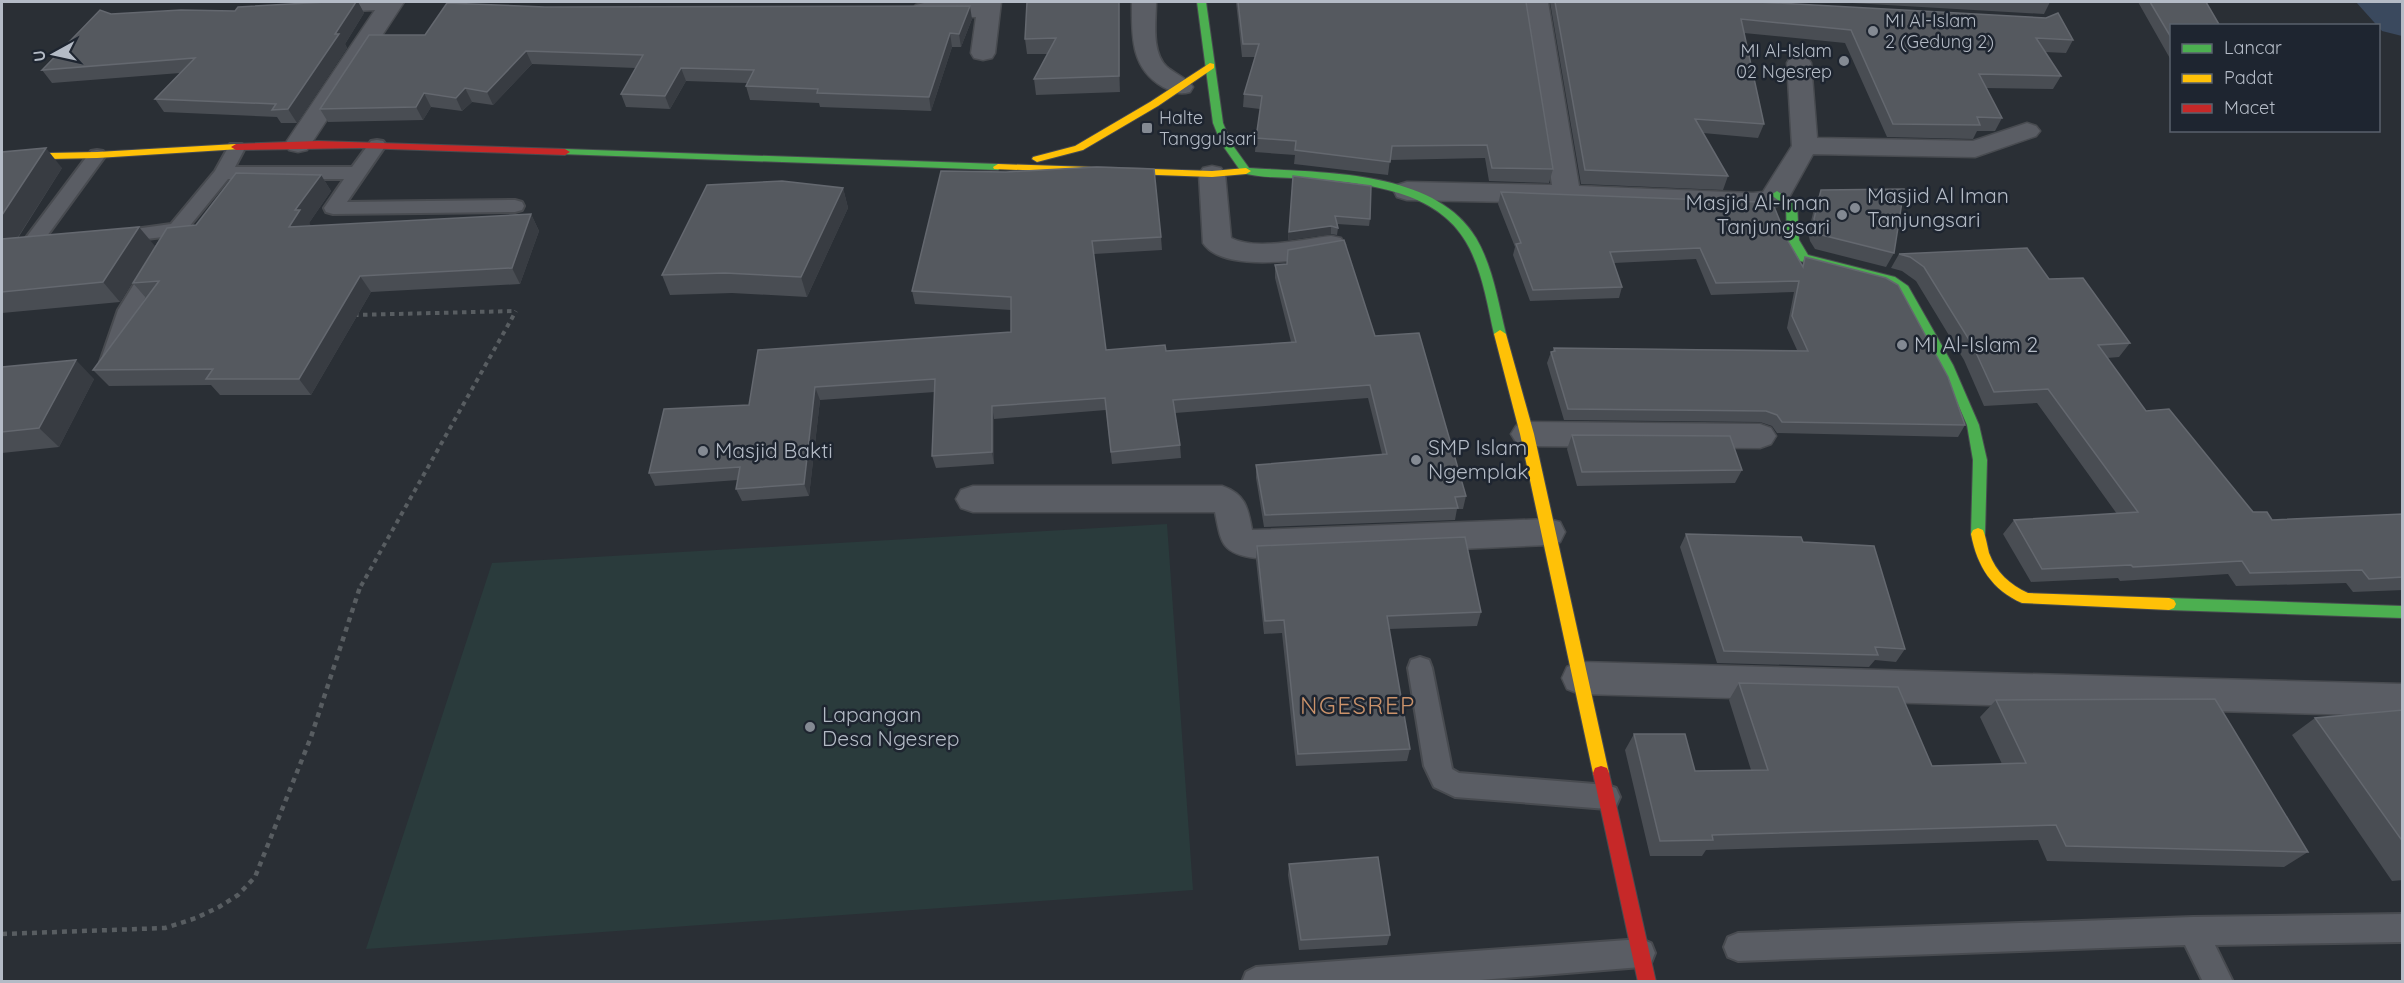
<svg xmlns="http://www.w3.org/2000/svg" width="2404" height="983" viewBox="0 0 2404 983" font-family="Quicksand,sans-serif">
<rect width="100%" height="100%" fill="#2a2f35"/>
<path fill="#2a3b3c" d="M1167 524 1193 890 366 949 492 563Z"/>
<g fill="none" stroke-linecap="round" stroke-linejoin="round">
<path fill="#3a495e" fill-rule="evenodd" d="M2356 2H2402V36L2382 31Z"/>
<g stroke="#484b50" stroke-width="4">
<g id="lane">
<path d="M377 140 383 141 386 145 347 202 515 200 522 202 524 206 522 210 515 212 333 214 326 212 324 208 344 179H228L184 233 138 310 117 367 110 369 103 367 100 362 118 310 163 237 113 243 106 241 104 237 106 233 171 224 215 171 230 144H242L245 148 235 167H352L371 141Z"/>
<path d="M97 150 103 151 106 155 36 251 29 253 22 251 19 247 91 151Z"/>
<path d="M1420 657 1429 660 1432 668 1452 769 1459 773 1607 785 1616 788 1620 797 1616 806 1607 809 1455 797 1434 787 1424 766 1408 668 1411 660Z"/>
<path d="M2402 914V942L2215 945 2233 982H2203L2185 945 1738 961 1728 957 1724 947 1728 937 1738 933 2193 917Z"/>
<path d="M1641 939 1651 943 1655 953 1651 963 1641 967 1456 982H1242L1246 972 1256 967Z"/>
</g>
</g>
<g stroke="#484b50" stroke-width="3">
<g id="street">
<path d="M307 2H404L307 150 298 152 289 150 285 144 375 10 315 13 307 11 303 6Z"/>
<path d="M977 2H1001L995 53 992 58 983 60 974 58 971 53 976 17H924L916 15 912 10 916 5 924 3Z"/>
<path d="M1132 2H1156C1156 22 1151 52 1167 67 1175 74 1187 78 1193 87L1190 92C1179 95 1173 92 1163 87 1130 68 1132 35 1132 2Z"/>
<path d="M1524 2H1548L1579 186 1753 193 1763 192 1792 146 1787 63 1790 58 1799 56 1808 58 1811 63 1817 138 1973 141 2027 123 2036 126 2040 131 2036 136 1975 157 1813 154 1787 201 1781 205 1753 211 1567 203 1407 200 1397 197 1394 191 1397 185 1407 182 1552 185Z"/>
<path d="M1212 166 1221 168 1225 174 1231 238C1256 251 1303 239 1331 236L1341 238 1345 245 1341 252C1310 260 1223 274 1203 243L1199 174 1203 168Z"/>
<path d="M1527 422 1760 424 1771 428 1776 436 1771 444 1760 448 1527 446 1516 442 1511 434 1516 426Z"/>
<path d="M973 486H1222C1245 494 1248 507 1252 530H1256L1548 519 1560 522 1565 532 1560 542 1548 545 1256 558C1221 554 1221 542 1215 512H973L961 508 956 499 961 490Z"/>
<path d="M1580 662 2402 684V716L1580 694 1567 689 1562 678 1567 667Z"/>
</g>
</g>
<g stroke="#484b50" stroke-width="2">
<g id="fast">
<path d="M1197 2H1206L1223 123 1231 143 1249 168C1320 173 1435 169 1476 238 1493 267 1498 302 1506 334L1504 337 1500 338 1494 334C1487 303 1482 269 1466 242 1437 191 1368 184 1315 179 1292 177 1265 179 1242 173L1221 143 1213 123Z"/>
<path d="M565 149 998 164 1003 167 998 170 561 154V150Z"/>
<path d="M1777 191 1797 204 1799 240 1808 255 1895 277 1908 286 1953 365 1979 425 1987 460 1985 534 1983 538H1973L1971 534 1973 460 1967 425 1941 365 1900 292 1887 283 1800 261 1787 240 1786 206 1771 195Z"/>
<path d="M2169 598 2402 606V618L2169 610 2164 608 2162 604 2164 600Z"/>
</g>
</g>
<g stroke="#484b50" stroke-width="2">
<g id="slow">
<path d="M1210 63 1214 64V68L1158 106 1083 150 1037 162 1032 159 1033 157 1075 146 1150 102Z"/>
<path d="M236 144 240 145V149L97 158 2 160V154L97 152Z"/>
<path d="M998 164 1212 171 1246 168 1251 171 1246 174 1212 177 994 169 993 167Z"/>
<path d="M1500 330 1506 334 1534 434 1609 773 1607 778 1601 780 1595 778 1593 773 1520 434 1494 334Z"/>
<path d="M1978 528 1983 530C1986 537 1987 545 1989 553 1996 572 2010 585 2028 593L2169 598 2174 600 2176 604 2174 608 2169 610 2022 603C1992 590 1977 566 1971 534L1973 530Z"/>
</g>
</g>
<g stroke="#484b50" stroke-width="2">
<g id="jam">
<path d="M318 141 565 149 570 152 565 155 360 148 236 150 231 147 236 144Z"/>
<path d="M1601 766 1607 768 1609 773 1656 982H1638L1593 773 1595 768Z"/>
</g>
</g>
<g stroke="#585d61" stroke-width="4" stroke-dasharray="4.5 4.5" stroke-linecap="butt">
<path d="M354 315 515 311"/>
<path d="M361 586 516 311"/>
</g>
<path stroke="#585d61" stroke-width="4.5" stroke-dasharray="5 5" stroke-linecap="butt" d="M2 934 165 928 196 918 219 907 238 895 255 877 311 737 361 584"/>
<use href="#lane" fill="#5a5d64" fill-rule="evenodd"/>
<use href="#street" fill="#5a5d64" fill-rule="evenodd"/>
<use href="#fast" fill="#4caf50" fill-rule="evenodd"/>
<use href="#slow" fill="#ffc107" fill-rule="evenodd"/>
<use href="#jam" fill="#c62828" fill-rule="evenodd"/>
</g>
<g fill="#494d53">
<path d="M326 2H358L364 13 345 44 347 48 297 123H281L277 117 164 112 155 99 180 73 52 83 42 70 111 14 235 11Z"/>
<path d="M1119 2 1120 92 1036 95 1034 79 1048 54H1027L1025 39Z"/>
<path d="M1236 2H1526L1553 169 1549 183 1489 181 1485 158 1390 160 1388 175 1294 164 1295 155 1255 152 1256 138 1260 109 1243 107 1244 94 1255 57H1242Z"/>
<path d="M1549 2H1758L2073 40 2066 53 2045 52 2061 76 2053 89 1986 88 2002 118 1995 131H1977L1973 139 1887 137 1845 43 1744 33 1764 124 1758 138 1703 133 1728 176 1723 190 1581 184 1550 2Z"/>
<path d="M1835 2H2050L2044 14Z"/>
<path d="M2138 2H2206L2172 26V62Z"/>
<path d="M545 7 972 19 961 47H952L931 111 820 107 819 103 750 100 746 86 747 83 686 81 670 109 626 107 621 94 636 68 532 64 493 105 472 102 462 111 431 107 423 120 328 122 320 109 425 35Z"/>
<path d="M2 152 62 168 18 238 155 246 120 302 2 313Z"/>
<path d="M1006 172 1161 237 1162 250 1094 254 1106 350 1166 351 1291 342 1275 278V265L1375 336 1466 496 1463 509H1457L1455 520 1264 527 1256 478V465L1382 454 1368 398 1175 413 1180 445 1181 458 1112 464 1106 410 994 419V464L936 468 932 456 935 392 820 400 809 496 742 501 736 489 738 480 655 486 649 473 749 405 1011 332V310L915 304 912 291Z"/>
<path d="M321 175 331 191 309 223 311 226 531 214 539 231 520 284 371 292 311 395H220L211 385 109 386 93 370 146 298 133 283 196 225Z"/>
<path d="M1293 176 1370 219 1369 226 1337 224 1338 228 1337 235 1331 234 1288 240Z"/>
<path d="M843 188 848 208 807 297 732 293 670 295 662 275Z"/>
<path d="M1821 190 1894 253 1886 267 1815 249 1810 241 1808 233 1815 205Z"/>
<path d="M1501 192 1788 241 1802 265 1805 257 1965 425 1958 437 1777 433 1772 426 1760 422 1564 420 1547 363 1551 352 1553 351 1554 348 1797 350 1787 328 1794 292 1711 295 1696 259 1614 263 1622 287 1619 298 1530 301 1513 255 1515 247 1498 204Z"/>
<path d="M1899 254 2049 279 2130 343 2119 357 2107 358 2146 411 2253 512 2272 520 2403 514V590L2353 592 2346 583 2236 586 2228 574 2120 581 2118 578 2031 582 2003 534 2014 520 2117 514 2037 403 1984 406 1964 360 1916 281 1902 271 1891 268Z"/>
<path d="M2 367 94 379 59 447 2 453Z"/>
<path d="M1572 435 1742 470 1735 483 1577 486 1567 449Z"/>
<path d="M1686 534 1803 542 1905 649 1896 662 1875 660 1869 667 1717 663 1680 547Z"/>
<path d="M1257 546 1481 612 1477 626 1389 629 1410 749 1407 761 1296 766 1282 633 1264 634 1256 560Z"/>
<path d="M1739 683 1932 766 2002 764 1980 717 1996 700 2308 852 2284 867 2047 861 2038 840 1706 850 1702 856H1650L1625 750 1634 734 1695 771 1751 770 1729 700Z"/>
<path d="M2403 710V880L2392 881 2292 735 2315 718Z"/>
<path d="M1289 864 1390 935 1387 945 1299 950 1288 875Z"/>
</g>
<g fill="#383c42">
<path d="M356 2H358L364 13 345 44 347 48 297 123 288 109Z"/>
<path d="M1119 2 1120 92 1119 76Z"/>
<path d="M970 6 972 19 961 47 959 34Z"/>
<path d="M950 33 952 47 931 111 929 97Z"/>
<path d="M526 51 532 64 493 105 487 92Z"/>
<path d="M681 68 686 81 670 109 665 96Z"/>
<path d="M465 88 472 102 462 111 456 98Z"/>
<path d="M424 93 431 107 423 120 416 107Z"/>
<path d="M46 148 62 168 16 240 2 242V215Z"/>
<path d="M321 175 331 191 309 223 311 226 289 227 295 210Z"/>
<path d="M843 188 848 208 807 297 801 277Z"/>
<path d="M531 214 539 231 520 284 512 268Z"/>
<path d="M1331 226V234L1288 240 1289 232Z"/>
<path d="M139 227 155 246 120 302 103 282Z"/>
<path d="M360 276 371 292 311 395 299 379Z"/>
<path d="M76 360 94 379 59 447 39 428Z"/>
<path d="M815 387 820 400 809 496 804 484Z"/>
<path d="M992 406 994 419V464L992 452Z"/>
</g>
<g fill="#55595f" stroke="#64686f" stroke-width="1.5">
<path d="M326 2H356L335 34H339L288 109 272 110 276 104 155 99 195 58 42 70 100 10 111 14 181 10 235 11 238 7Z"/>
<path d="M1027 2H1119V76L1034 79 1056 38 1025 39Z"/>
<path d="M1238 2H1526L1553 169 1492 168 1487 145 1392 146 1390 162 1295 150 1296 141 1256 138 1262 96 1244 94 1259 44H1243Z"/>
<path d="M1555 2H1758L2046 18 2058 13 2073 40 2036 38 2061 76 1979 74 2002 118 1977 117 1980 125 1893 124 1851 30 1741 19 1764 124 1695 119 1728 176 1585 170Z"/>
<path d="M2150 2H2206L2220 26H2172V39Z"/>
<path d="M447 3 545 7 970 6 959 34 950 33 929 97 817 93 818 89 746 86 754 70 681 68 665 96 621 94 643 55 526 51 487 92 465 88 456 98 424 93 416 107 320 109 369 35H425Z"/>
<path d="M46 148 2 215V152Z"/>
<path d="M1097 167 1154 169 1161 237 1092 241 1106 350 1165 345 1166 351 1296 342 1275 265 1287 264 1288 250 1344 240 1375 336 1419 333 1466 496 1455 497 1458 508 1265 515 1256 465 1387 454 1370 385 1173 400 1180 445 1111 452 1105 398 992 406V452L932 456 935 379 815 387 804 484 736 489 740 467 649 473 664 409 749 405 758 350 1011 332V297L912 291 941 171 1006 172Z"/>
<path d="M236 173 321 175 295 210H300L289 227 531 214 512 268 360 276 299 379H206L213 369 93 370 159 281 133 283 167 228 196 225Z"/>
<path d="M1293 176 1371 186 1370 219 1335 216 1338 228 1331 226 1289 232Z"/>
<path d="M782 181 843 188 801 277 725 273 662 275 707 185Z"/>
<path d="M1904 189 1894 253 1822 235 1817 227 1814 219 1821 190Z"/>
<path d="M1501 192 1758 202 1771 199 1788 241 1803 267 1805 257 1886 278 1898 285 1948 377 1965 425 1782 422 1777 415 1766 411 1568 409 1551 352 1555 351 1554 348 1808 351 1792 316 1799 281 1716 283 1700 248 1610 252 1622 287 1533 290 1516 244 1521 243Z"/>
<path d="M139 227 103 282 2 292V239Z"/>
<path d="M2027 248 2049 279 2083 278 2130 343 2098 345 2146 411 2169 409 2253 512H2267L2272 520 2403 514V577L2369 579 2362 570 2250 573 2242 561 2133 567 2131 565 2042 569 2014 520 2138 512 2048 389 1994 392 1973 346 1924 267 1910 257 1899 254Z"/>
<path d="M76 360 39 428 2 432V367Z"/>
<path d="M1572 435 1730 436 1742 470 1582 472Z"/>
<path d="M1686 534 1801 537 1803 542 1874 546 1905 649 1875 647 1878 655 1724 651Z"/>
<path d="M1465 537 1481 612 1387 616 1410 749 1298 754 1284 620 1265 621 1257 546Z"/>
<path d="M1739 683 1898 687 1932 766 2026 763 1996 700 2215 699 2308 852 2066 846 2056 825 1712 835 1713 840 1660 841 1634 734H1685L1695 771 1768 770Z"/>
<path d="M2403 710V842L2315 718Z"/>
<path d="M1378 857 1390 935 1301 940 1289 864Z"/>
</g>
<g fill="#848a93" stroke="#1e2530" stroke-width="2">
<circle cx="1873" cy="31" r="6"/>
<circle cx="1844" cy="61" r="6"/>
<rect x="1141" y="122" width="12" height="12" rx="3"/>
<circle cx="1855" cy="208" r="6"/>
<circle cx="1842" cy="215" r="6"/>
<circle cx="1902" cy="345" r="6"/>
<circle cx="703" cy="451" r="6"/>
<circle cx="1416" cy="460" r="6"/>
<circle cx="810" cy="727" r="6"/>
</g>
<g text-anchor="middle" stroke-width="5" stroke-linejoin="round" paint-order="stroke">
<g font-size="18" fill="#b4bbc6" stroke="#1e2530" text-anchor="start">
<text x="1885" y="27">MI Al-Islam<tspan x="1885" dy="21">2 (Gedung 2)</tspan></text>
<text x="1832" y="57" text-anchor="end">MI Al-Islam<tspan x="1832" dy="21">02 Ngesrep</tspan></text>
<text x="1159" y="124">Halte<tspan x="1159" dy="21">Tanggulsari</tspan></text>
</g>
<g font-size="21" fill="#b4bbc6" stroke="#1e2530" text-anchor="start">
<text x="1867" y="203">Masjid Al Iman<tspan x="1867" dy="24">Tanjungsari</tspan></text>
<text x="1830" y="210" text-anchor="end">Masjid Al-Iman<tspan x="1830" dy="24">Tanjungsari</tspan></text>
<text x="1914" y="352">MI Al-Islam 2</text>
<text x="1428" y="455">SMP Islam<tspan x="1428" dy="24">Ngemplak</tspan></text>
<text x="715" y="458">Masjid Bakti</text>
<text x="822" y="722">Lapangan<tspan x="822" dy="24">Desa Ngesrep</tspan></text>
</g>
<g font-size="24" letter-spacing="1.5" fill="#cb936b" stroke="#1e2530">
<text x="1358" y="714">NGESREP</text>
</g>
</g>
<rect width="2404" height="983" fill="none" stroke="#b4bbc6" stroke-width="6"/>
<rect x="2170" y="24" width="210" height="108" fill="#1e2530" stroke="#5a616c" stroke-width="1.5"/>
<rect x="2182" y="44" width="30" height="9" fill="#4caf50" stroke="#5a616c" stroke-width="1.5"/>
<text x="2224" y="54" font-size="18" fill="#b4bbc6">Lancar</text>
<rect x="2182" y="74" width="30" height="9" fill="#ffc107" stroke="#5a616c" stroke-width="1.5"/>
<text x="2224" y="84" font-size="18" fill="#b4bbc6">Padat</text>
<rect x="2182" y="104" width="30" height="9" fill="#c62828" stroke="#5a616c" stroke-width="1.5"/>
<text x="2224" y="114" font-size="18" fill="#b4bbc6">Macet</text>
<g transform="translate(54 54) rotate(262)" stroke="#1e2530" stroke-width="4.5" paint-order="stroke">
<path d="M0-4.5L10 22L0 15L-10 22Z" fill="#b4bbc6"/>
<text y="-9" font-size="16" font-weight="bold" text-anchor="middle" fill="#b4bbc6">U</text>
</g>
</svg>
